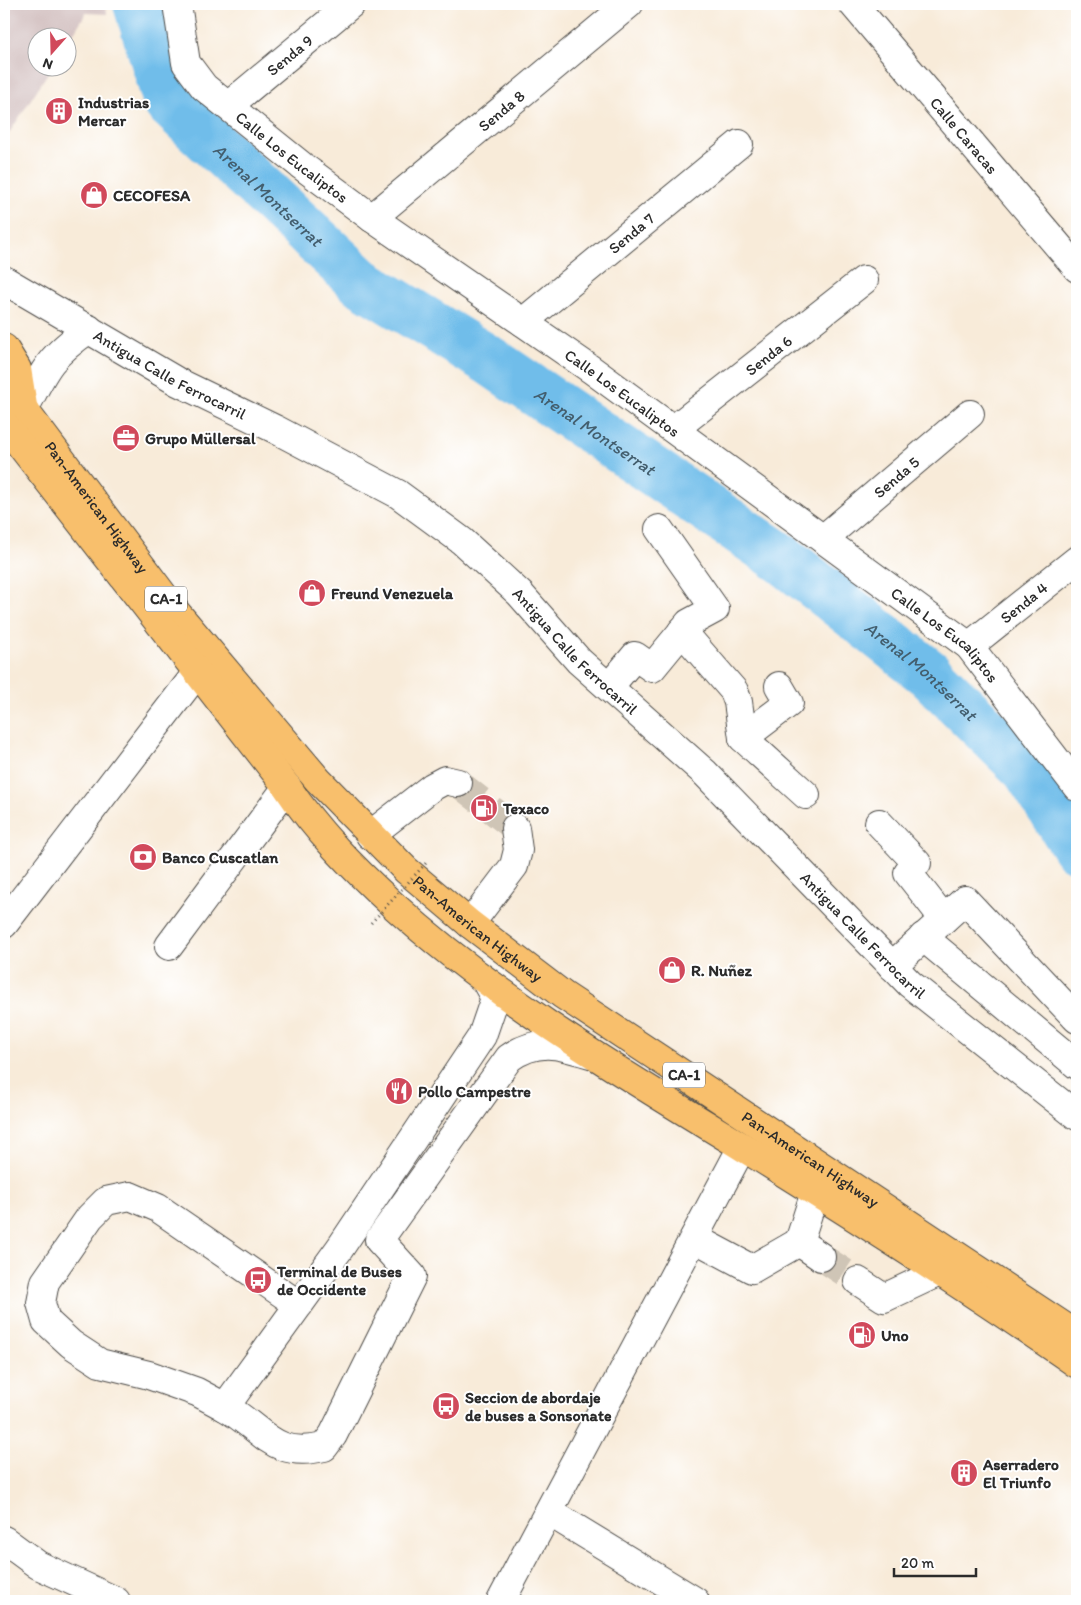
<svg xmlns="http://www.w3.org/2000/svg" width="1081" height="1605" viewBox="0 0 1081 1605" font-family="Itim,sans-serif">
<rect width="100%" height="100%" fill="#fff"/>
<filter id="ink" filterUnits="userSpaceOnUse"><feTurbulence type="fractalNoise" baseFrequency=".02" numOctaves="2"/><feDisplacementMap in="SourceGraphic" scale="10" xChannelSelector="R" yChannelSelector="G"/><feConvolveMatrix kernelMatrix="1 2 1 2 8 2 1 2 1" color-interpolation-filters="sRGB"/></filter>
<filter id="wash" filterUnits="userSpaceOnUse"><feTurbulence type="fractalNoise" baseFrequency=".0096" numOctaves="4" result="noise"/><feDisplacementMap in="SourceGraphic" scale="20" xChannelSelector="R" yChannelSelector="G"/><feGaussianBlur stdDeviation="1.12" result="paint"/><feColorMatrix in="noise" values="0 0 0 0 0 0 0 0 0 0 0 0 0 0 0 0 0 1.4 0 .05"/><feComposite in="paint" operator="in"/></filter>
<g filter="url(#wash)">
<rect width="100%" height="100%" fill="#f8ebd9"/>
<path fill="#d2bfbf" d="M4 4H106L107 14 86 13 68 42V38H38V68H51L4 141Z"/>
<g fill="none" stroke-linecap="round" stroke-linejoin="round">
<path stroke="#70bdea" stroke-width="50" id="s1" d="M138 4 168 102 361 282 492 362 784 560 928 673 1027 770 1077 848"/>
</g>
</g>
<g filter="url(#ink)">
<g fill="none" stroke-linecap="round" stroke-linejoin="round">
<g stroke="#cfc5b6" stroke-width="28" stroke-dasharray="28 14" stroke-linecap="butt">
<path d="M458 783 515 828"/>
<path d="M821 1257 858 1281"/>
</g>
<g stroke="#4a4845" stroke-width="30">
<g id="minor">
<path id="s2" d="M177 4 186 63 204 87 302 166 372 218 592 370 969 646 1077 787"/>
<path id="s3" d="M853 4 1077 268"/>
<path id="s4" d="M228 106 351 4"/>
<path id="s5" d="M372 218 629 4"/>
<path id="s6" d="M4 280 178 382 275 429 398 494 462 541 520 594 579 661 705 773 910 984 1077 1116"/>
<path id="s7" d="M523 322 739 144"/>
<path d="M24 410C45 368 50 356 89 329"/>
<path id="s8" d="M674 429 864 280"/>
<path id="s9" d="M823 539 970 414"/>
<path d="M682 631 734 691 738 702 743 738 806 795"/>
<path id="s10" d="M969 646 1077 560"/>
<path d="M609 687 635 656 652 668 689 623 715 609 659 529"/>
<path d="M743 738 789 703 779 686"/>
<path d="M879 823 917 863 908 873 944 919"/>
<path d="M370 835 432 787 445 780 458 783"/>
<path d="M4 924 196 674"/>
<path d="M470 924 514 866 518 850 515 828"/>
<path d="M923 937 1077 1065"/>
<path d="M169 946 287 787"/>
<path d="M892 966 965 900 1077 1019"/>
<path d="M815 1192 799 1242 821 1257"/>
<path d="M694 1238 752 1269 799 1242"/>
<path d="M858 1281 884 1298 939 1272"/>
<path d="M299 1305 158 1208 130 1196 106 1201 90 1217 45 1282 41 1303 46 1321 71 1344 100 1363 149 1375 197 1392 225 1407 340 1248 482 1036 495 998 486 982"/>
<path d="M225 1407C265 1430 273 1459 324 1447L333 1435 412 1276 379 1240 509 1058C537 1038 558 1044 590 1054"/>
<path d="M549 1512 695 1601"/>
<path d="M4 1540 38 1565 116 1601"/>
<path d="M501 1601 742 1147"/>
</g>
</g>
<g stroke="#4a4845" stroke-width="30">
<g id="highway">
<path d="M4 348 17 369 23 406"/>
<path id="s11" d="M4 383 176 612 318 780 406 870 470 924 563 995 1077 1335"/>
<path d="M4 424 287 787C316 831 354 869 392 904 498 1000 620 1072 741 1146 854 1216 968 1288 1077 1364"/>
</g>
</g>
<use href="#minor" stroke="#fff" stroke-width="28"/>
<use href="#highway" stroke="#f8bf6c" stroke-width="28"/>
<path stroke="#4a4845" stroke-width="3" stroke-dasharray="1 4" stroke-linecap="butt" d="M371 923 427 862"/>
</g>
</g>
<defs>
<g id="building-disc" transform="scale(1.4375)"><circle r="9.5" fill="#d1495b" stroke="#fff"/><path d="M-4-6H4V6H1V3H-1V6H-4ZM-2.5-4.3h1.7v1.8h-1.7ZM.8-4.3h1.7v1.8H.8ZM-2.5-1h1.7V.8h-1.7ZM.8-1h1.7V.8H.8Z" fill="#fff"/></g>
<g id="shop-disc" transform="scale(1.4375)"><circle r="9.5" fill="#d1495b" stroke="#fff"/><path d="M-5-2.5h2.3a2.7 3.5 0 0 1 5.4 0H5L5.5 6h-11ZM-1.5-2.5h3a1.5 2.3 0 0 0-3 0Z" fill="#fff"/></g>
<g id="office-disc" transform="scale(1.4375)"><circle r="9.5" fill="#d1495b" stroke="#fff"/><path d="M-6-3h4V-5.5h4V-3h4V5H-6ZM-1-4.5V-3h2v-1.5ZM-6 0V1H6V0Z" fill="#fff"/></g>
<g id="fuel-disc" transform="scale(1.4375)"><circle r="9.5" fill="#d1495b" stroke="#fff"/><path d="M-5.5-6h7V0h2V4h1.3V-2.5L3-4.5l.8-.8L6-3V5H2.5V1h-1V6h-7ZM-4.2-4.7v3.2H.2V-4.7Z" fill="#fff"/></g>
<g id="bank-disc" transform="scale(1.4375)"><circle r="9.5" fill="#d1495b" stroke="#fff"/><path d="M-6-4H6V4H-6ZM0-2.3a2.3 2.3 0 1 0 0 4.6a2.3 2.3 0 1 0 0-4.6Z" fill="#fff"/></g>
<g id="restaurant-disc" transform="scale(1.4375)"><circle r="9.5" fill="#d1495b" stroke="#fff"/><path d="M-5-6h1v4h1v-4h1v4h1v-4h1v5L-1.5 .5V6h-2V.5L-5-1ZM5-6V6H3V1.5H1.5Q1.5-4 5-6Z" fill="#fff"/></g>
<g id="bus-disc" transform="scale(1.4375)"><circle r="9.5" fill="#d1495b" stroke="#fff"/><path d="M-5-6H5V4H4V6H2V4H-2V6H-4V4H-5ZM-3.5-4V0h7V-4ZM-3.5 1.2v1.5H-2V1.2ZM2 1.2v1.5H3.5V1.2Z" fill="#fff"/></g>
</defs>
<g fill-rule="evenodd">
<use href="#building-disc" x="59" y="111"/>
<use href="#shop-disc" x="94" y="195"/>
<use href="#office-disc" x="126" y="438"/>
<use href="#shop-disc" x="312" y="593"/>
<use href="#fuel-disc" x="484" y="808"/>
<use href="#bank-disc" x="143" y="857"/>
<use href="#shop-disc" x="672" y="970"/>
<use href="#restaurant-disc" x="399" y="1091"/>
<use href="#bus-disc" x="258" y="1280"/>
<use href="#fuel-disc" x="862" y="1335"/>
<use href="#bus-disc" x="446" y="1406"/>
<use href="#building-disc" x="964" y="1473"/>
</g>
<g text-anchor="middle" stroke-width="4" stroke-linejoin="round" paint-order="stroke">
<g fill="#fff" stroke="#6b6b6b" stroke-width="1">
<rect x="145" y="586.5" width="42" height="25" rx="4"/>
<rect x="663" y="1062.5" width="42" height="25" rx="4"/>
</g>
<g font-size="15" font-weight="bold" fill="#2b2b2b">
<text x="166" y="604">CA-1</text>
<text x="684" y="1080">CA-1</text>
</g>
<g font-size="16" fill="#2b2b2b" stroke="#fff">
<text dy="6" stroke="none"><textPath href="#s4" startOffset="80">Senda 9</textPath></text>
<text dy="6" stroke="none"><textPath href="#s5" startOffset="168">Senda 8</textPath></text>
<text dy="6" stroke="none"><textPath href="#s3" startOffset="172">Calle Caracas</textPath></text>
<text dy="6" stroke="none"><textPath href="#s2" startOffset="202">Calle Los Eucaliptos</textPath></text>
<text dy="6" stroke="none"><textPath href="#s7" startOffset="140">Senda 7</textPath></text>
<text dy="6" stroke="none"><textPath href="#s8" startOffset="120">Senda 6</textPath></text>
<text dy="6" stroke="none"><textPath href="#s6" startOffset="191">Antigua Calle Ferrocarril</textPath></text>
<text dy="6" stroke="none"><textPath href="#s2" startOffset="608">Calle Los Eucaliptos</textPath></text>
<text dy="6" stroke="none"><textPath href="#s9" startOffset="96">Senda 5</textPath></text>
<text dy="6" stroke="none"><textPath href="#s11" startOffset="155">Pan-American Highway</textPath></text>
<text dy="6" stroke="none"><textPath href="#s10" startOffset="70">Senda 4</textPath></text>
<text dy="6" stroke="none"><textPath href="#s2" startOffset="1012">Calle Los Eucaliptos</textPath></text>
<text dy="6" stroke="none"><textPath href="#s6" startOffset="686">Antigua Calle Ferrocarril</textPath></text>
<text dy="6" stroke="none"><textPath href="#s11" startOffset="725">Pan-American Highway</textPath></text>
<text dy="6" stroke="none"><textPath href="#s6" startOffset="1091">Antigua Calle Ferrocarril</textPath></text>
<text dy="6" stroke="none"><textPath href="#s11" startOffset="1130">Pan-American Highway</textPath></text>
</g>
<g font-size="16" font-weight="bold" fill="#2b2b2b" stroke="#fff" text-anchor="start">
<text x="78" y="108">Industrias<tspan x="78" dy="18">Mercar</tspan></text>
<text x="113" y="201">CECOFESA</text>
<text x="145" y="444">Grupo Müllersal</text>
<text x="331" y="599">Freund Venezuela</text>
<text x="503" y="814">Texaco</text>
<text x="162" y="863">Banco Cuscatlan</text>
<text x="691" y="976">R. Nuñez</text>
<text x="418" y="1097">Pollo Campestre</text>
<text x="277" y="1277">Terminal de Buses<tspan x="277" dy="18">de Occidente</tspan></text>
<text x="881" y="1341">Uno</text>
<text x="465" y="1403">Seccion de abordaje<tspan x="465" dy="18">de buses a Sonsonate</tspan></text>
<text x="983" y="1470">Aserradero<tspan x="983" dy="18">El Triunfo</tspan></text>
</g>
<g font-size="18" font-style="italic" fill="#435e6e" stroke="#fff">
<text dy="6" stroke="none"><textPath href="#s1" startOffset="239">Arenal Montserrat</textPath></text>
<text dy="6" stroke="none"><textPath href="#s1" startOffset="644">Arenal Montserrat</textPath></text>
<text dy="6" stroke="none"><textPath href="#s1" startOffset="1049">Arenal Montserrat</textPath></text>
</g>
</g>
<rect width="1081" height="1605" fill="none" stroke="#fff" stroke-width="20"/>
<g transform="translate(52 52) rotate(200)"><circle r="24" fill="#ffffff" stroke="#aaaaaa"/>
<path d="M0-4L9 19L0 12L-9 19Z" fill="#d1495b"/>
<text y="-8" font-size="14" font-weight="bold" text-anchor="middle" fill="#2b2b2b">N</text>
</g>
<path d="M894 1568v8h82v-8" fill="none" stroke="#2b2b2b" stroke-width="2.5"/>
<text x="901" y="1568" font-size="15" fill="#2b2b2b" stroke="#ffffff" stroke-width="4" paint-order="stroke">20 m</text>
</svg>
